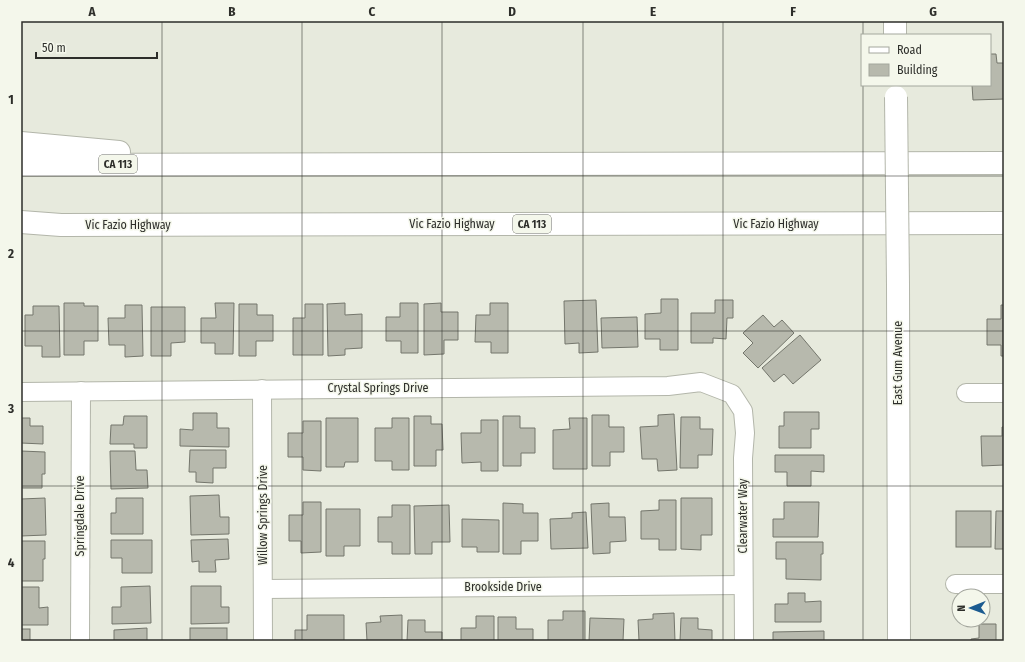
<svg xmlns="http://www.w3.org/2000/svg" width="1025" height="662" viewBox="0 0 1025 662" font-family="'Fira Sans Condensed',sans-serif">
<rect width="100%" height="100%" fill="#e7eadd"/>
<g fill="#b7b9ad" stroke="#74766c">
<path d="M990 54H996L997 63H1004V99L973 100 972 85H990Z"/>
<path d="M661 299H678V350H660V339H645V314L661 313Z"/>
<path d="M596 300 598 352 579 353V343L565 344 564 301Z"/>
<path d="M715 300H733V318H727L726 339 713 338V343H691V313H715Z"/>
<path d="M64 303H84V306H98V341H84V355H64Z"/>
<path d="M215 303H234L233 354H215V343H201V318H216Z"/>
<path d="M345 303V315L362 314V348L345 349V355L328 356 327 304Z"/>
<path d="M400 303H418V353H401V341H386V317H400Z"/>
<path d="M441 303V312H458V340H444V354L424 355V304Z"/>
<path d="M490 303H508V353H491V342H475L476 315H490Z"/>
<path d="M239 304H257V315H273V341H256V356H239Z"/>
<path d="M305 304H323V355H293V318H305Z"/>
<path d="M125 305H142L143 356 125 357V345H109L108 318H125Z"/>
<path d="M1001 305H1004V356H1001V345H987V319H1001Z"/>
<path d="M33 306H59L60 357H42V346H25V315H33Z"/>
<path d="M151 307H185V342L171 343V356H151Z"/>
<path d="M763 315 774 327 782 320 794 333 758 368 743 353 753 343 743 333Z"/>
<path d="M637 317 638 347 602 348 601 318Z"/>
<path d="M800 335 821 360 793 384 784 374 774 382 762 368Z"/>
<path d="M784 412H819V429H811V448H779V426H784Z"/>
<path d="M193 413H217V428H229V447L180 446V429L193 430Z"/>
<path d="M674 414 677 470 658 471 657 459H642L640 427 658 426V415Z"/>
<path d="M592 415H609V427H624V452H610V466H592Z"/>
<path d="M124 416H147V448H134V444H110L111 425H123Z"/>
<path d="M414 416H431V424H442L443 450H436V466H414Z"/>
<path d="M503 416H520V428H535V453H521V466H503Z"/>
<path d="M681 417H700V429H713L712 455H698V468H680Z"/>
<path d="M21 418H30V426H43V444L21 443Z"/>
<path d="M326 418H358V462H345L344 467H326Z"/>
<path d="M392 418H409V470H392V461H375V428H392Z"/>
<path d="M569 418H587V469H553V430L570 429Z"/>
<path d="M481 420H498V471H481V462L462 463 461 433H481Z"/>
<path d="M303 421H321V471L303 470V457H288V433H303Z"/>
<path d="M1002 427H1004V465L982 466 981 436H1002Z"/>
<path d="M190 450H226V468H213V483L196 482V472H189Z"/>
<path d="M21 451 45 452V474H42V488H21Z"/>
<path d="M110 451H135L136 470H147L148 488 111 489Z"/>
<path d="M775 455H824V472L811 471V486H787V472H775Z"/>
<path d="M219 495 220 517H229V534L191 535 190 496Z"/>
<path d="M45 498 46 535 21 536V499Z"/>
<path d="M116 498H143V534H111V513H116Z"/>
<path d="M681 498H712V535H701V550L681 549Z"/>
<path d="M659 500H676V550H659V539H641V511L659 510Z"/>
<path d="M303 502H321V552L301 553V541H289V515H303Z"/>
<path d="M784 502H819L818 537H773V519H784Z"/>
<path d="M503 503 523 504V513H538V541H521V554H503Z"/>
<path d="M609 503V517H625L626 541 610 542V553L593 554 591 504Z"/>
<path d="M392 505H410V554H392V542H378V517H392Z"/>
<path d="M449 505 450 542H432V554H415L414 506Z"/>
<path d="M326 509H360V546H344V556H326Z"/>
<rect x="956" y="511" width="35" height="36"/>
<path d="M996 511H1004V549H995Z"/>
<path d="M586 512 588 548 551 549 550 519 572 518V513Z"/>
<path d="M462 519 499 520V552H477V547H462Z"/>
<path d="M228 539 229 559 215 560 216 572H199V561L192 562 191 540Z"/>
<path d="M111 540H152V573H122V558H111Z"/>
<path d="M21 541H45V559H43V581H21Z"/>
<path d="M776 542H823V554H821V580L786 579V559H776Z"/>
<path d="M150 586 151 623 112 624V607H121V587Z"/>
<path d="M191 586H221V607H229V623L191 624Z"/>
<path d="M21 587H39V608L48 607V625H21Z"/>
<path d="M788 593H805V602L821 601V622H775V604H788Z"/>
<path d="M563 611H585V641H548V620H563Z"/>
<path d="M674 613 675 641H639L638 620 653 619V614Z"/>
<path d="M307 615H344V641H295V630H307Z"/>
<path d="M402 615V641H367L366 623 381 622 380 616Z"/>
<path d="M476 616H494V641H461V628H476Z"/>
<path d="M498 617H516V629H533V641H498Z"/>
<path d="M590 618 624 619 623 641H589Z"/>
<path d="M681 618H698V629L712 630V641H680Z"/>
<path d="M408 620H425V632H442V641H407Z"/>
<path d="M979 624H996V641H971V639L979 638Z"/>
<path d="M147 628V641H114V630Z"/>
<rect x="190" y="628" width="37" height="13"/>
<rect x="21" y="629" width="9" height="12"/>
<path d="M824 631V641H773V632Z"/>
</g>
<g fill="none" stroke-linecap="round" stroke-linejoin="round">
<g stroke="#b3b6aa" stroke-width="20">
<g id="street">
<path d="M262 389 263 641"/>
<path d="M21 392 668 386 701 382 732 394 743 411 745 433 743 458 744 641"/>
<path d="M966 393H1004"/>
<path d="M955 584H1004"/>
<path d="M263 589 743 585"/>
<path d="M80 641 81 391"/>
</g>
</g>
<g stroke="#b3b6aa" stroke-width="24">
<g id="secondary">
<path d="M895 21V35"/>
<path d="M898 284 899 641"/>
</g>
</g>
<g stroke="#b3b6aa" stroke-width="24">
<g id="highway">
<path d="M21 143 119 152"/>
<path d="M21 165 1004 163"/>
<path d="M21 222 61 225 1004 223"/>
</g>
</g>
<use href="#street" stroke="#fff" stroke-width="18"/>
<use href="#secondary" stroke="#fff" stroke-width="22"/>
<use href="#highway" stroke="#fff" stroke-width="22"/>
<g stroke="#b3b6aa" stroke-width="24" stroke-linecap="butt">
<path id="secondary-bridge" d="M896 97 898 284"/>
</g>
<use href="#secondary-bridge" stroke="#fff" stroke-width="22"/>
</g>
<path fill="none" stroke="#2d2e2a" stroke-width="1" stroke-opacity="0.55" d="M162 21V641M302 21V641M442 21V641M583 21V641M723 21V641M863 21V35M863 85V641M21 176H1004M21 331H1004M21 486H1004"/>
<g text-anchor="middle" stroke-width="3" stroke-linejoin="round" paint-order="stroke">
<g fill="#f4f7eb" stroke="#696a64" stroke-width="1">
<rect x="99" y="155" width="38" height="18" rx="3"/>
<rect x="513" y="215" width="38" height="18" rx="3"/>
</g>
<g font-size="11" font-weight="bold" fill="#2d2e2a">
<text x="118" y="168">CA 113</text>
<text x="532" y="228">CA 113</text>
</g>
<g font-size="12" fill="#2d2e2a" stroke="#f4f7eb">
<text x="452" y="228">Vic Fazio Highway</text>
<text x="776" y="228">Vic Fazio Highway</text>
<text x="128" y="229">Vic Fazio Highway</text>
<text transform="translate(898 363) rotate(-90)" y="4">East Gum Avenue</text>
<text x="378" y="392">Crystal Springs Drive</text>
<text transform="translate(263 515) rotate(-90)" y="4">Willow Springs Drive</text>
<text transform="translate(80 516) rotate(-90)" y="4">Springdale Drive</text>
<text transform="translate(743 516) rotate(-90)" y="4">Clearwater Way</text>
<text x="503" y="591">Brookside Drive</text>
</g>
</g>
<rect width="1025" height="662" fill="none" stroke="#f4f7eb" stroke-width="44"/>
<rect x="861" y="34" width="130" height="52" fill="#f4f7eb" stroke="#a4a79e"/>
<rect x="869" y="47" width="20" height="6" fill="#ffffff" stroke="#a4a79e"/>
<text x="897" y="54" font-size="12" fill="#2d2e2a">Road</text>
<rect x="869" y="64" width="20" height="12" fill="#b7b9ad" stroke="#a4a79e"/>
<text x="897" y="74" font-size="12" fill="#2d2e2a">Building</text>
<g transform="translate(971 608) rotate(269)"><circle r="19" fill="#f4f7eb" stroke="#a4a79e"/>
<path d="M0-3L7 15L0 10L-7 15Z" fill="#1b5b90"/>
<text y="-6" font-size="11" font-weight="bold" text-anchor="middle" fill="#2d2e2a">N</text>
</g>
<path d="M36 52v6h121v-6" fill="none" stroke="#2d2e2a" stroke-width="2"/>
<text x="42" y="52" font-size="12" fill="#2d2e2a" stroke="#f4f7eb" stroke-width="3" paint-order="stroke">50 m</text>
<rect x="22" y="22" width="981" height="618" fill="none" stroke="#2d2e2a" stroke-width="1.5"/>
<g font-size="13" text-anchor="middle" font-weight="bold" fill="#2d2e2a">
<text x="92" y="16">A</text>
<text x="232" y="16">B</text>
<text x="372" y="16">C</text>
<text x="512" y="16">D</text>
<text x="653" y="16">E</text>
<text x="793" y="16">F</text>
<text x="933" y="16">G</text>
<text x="11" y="104">1</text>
<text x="11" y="258">2</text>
<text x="11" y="413">3</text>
<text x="11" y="567">4</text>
</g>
</svg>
